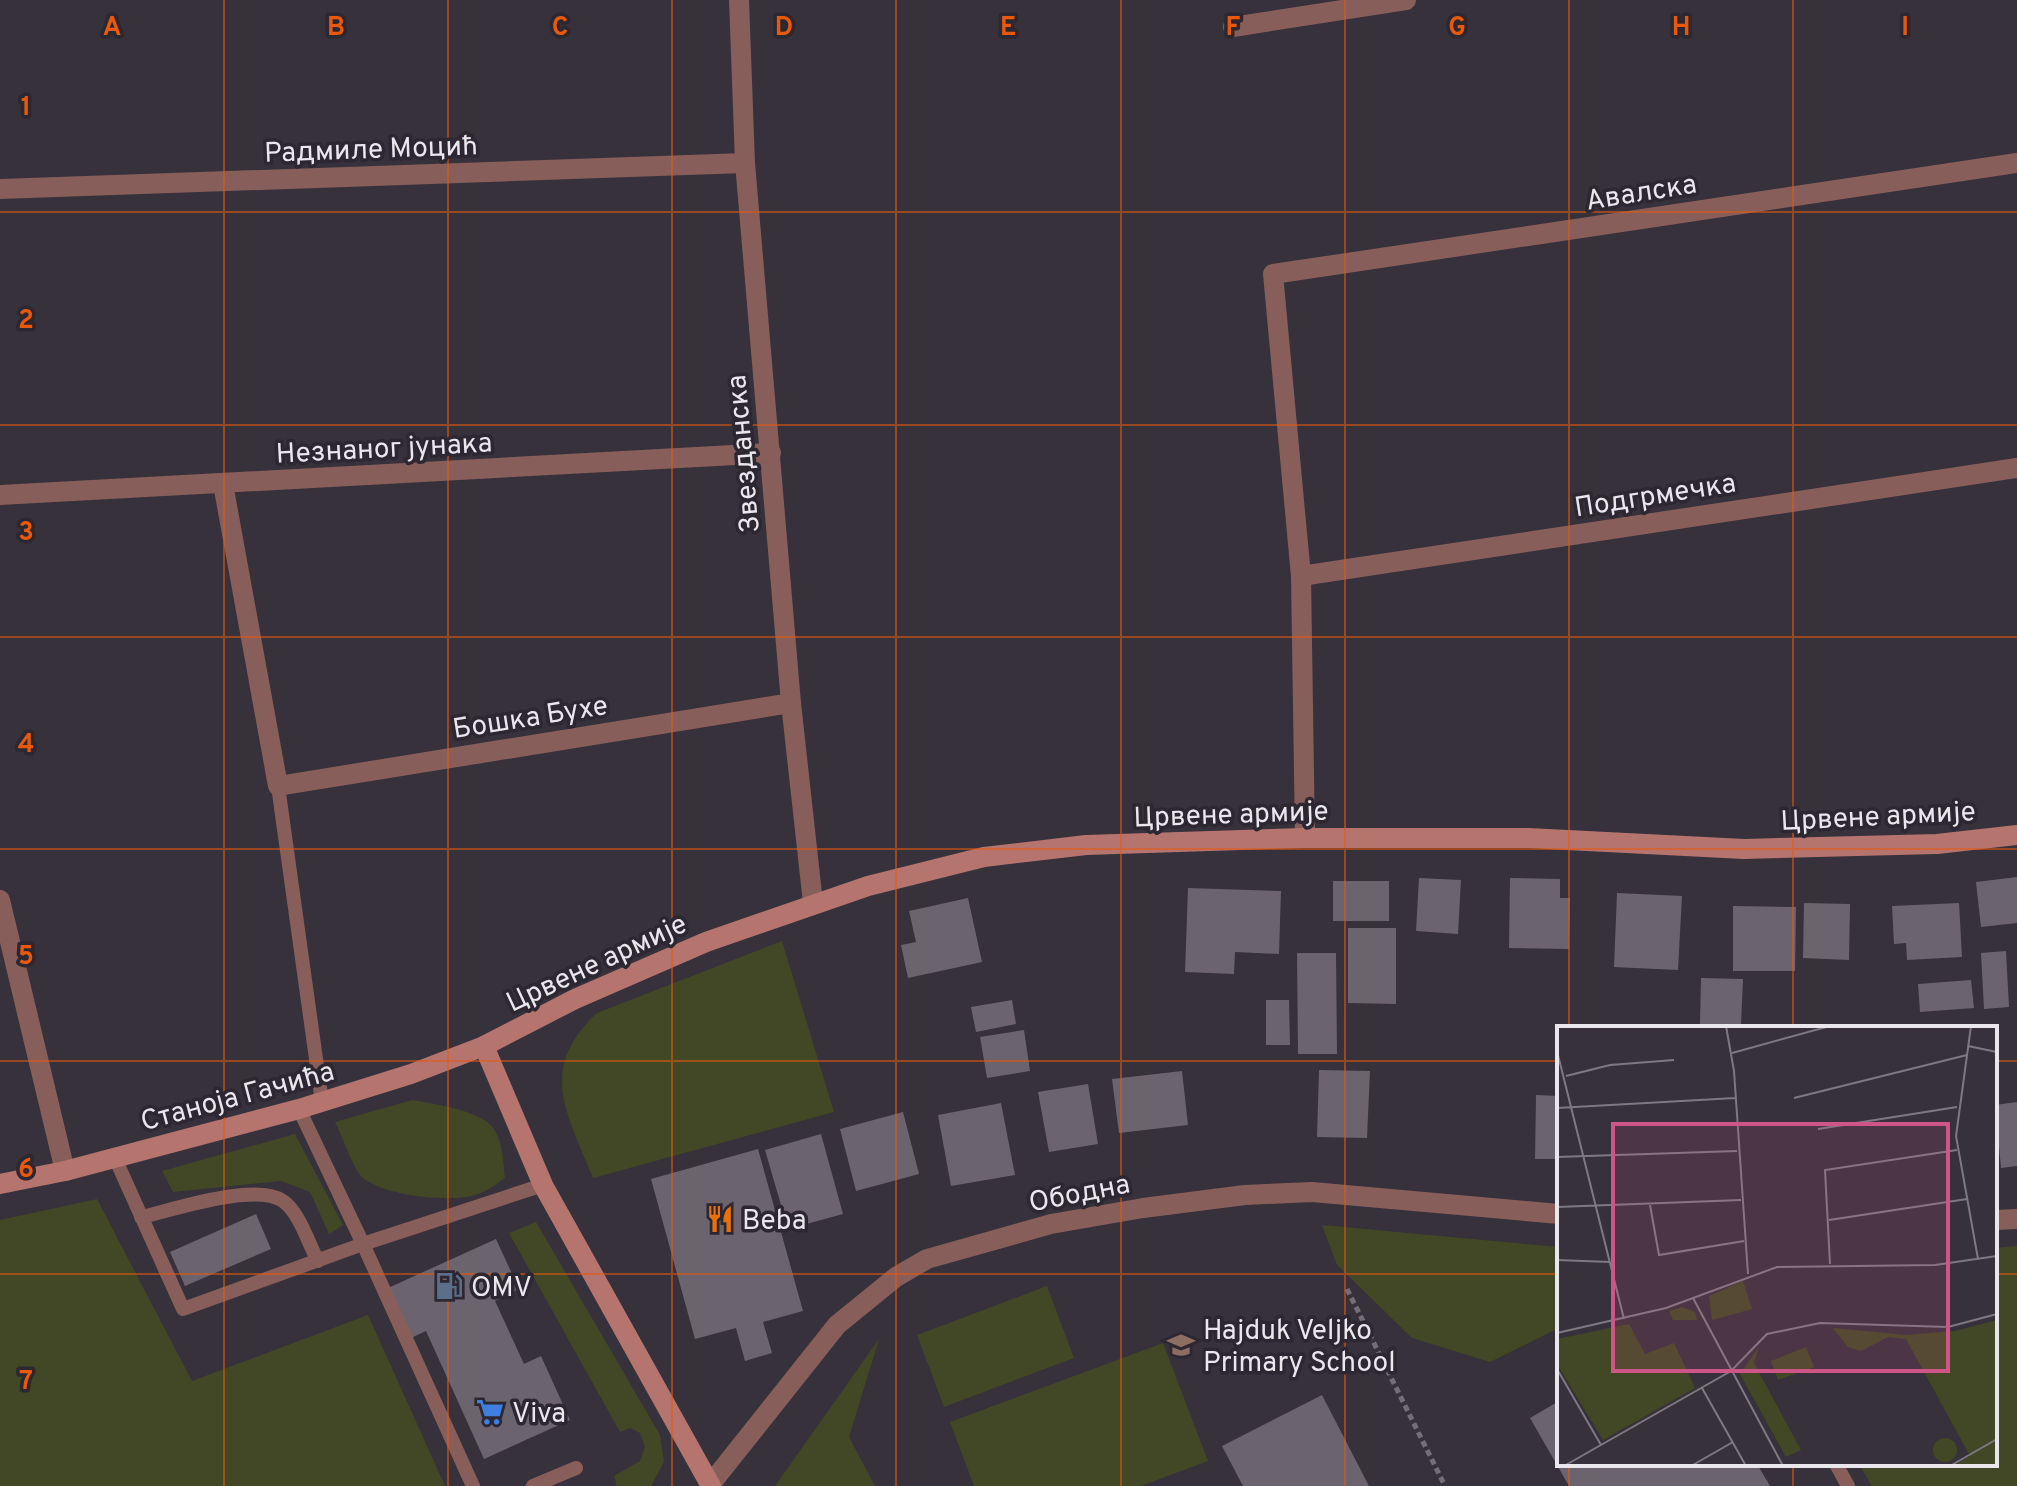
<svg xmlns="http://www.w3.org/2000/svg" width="2017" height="1486" viewBox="0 0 2017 1486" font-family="Overpass,sans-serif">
<rect width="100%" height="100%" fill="#36313a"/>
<g fill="#424825">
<path d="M782 941 834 1112 593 1178C567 1113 537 1069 597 1013Z"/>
<path d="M412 1100C434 1104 481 1110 494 1129 503 1143 503 1161 505 1178 493 1187 481 1195 466 1197 438 1201 385 1195 363 1178 353 1169 342 1135 335 1122Z"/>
<path d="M295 1134 343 1225 329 1234 310 1192 281 1181 173 1192 162 1171Z"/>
<path d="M97 1199 192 1381 368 1315 445 1486H0V1220Z"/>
<path d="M536 1222 660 1435 664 1462 651 1486H617L614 1476 640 1461 645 1447 640 1433 630 1428 620 1432 509 1233Z"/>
<path d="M1322 1225 1559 1247V1328L1490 1362 1412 1338 1337 1265Z"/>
<path d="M2017 1246V1486H1872L1859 1464H1995V1248Z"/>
<path d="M1047 1286 1074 1358 944 1407 917 1335Z"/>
<path d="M879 1339 849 1437 875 1486H775Z"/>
<path d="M1163 1343 1208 1461 1141 1486H974L950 1422Z"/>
</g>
<g fill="#6b646e">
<path d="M2017 877V923L1981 927 1976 882Z"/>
<path d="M1419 878 1461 880 1458 934 1416 931Z"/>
<path d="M1510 878 1560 879V898H1570L1569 949 1509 948Z"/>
<rect x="1333" y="881" width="56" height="40"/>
<path d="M1188 888 1281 891 1279 954 1235 952 1234 974 1185 972Z"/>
<path d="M1617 893 1682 896 1678 970 1614 967Z"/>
<path d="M968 898 982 962 908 978 901 945 916 942 909 911Z"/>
<path d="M1804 903 1850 904 1849 960 1803 958Z"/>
<path d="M1959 903 1962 957 1907 960 1906 943 1894 944 1892 906Z"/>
<path d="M1733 906 1796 907 1795 971H1733Z"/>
<path d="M1348 928H1396V1004L1348 1003Z"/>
<path d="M2006 951 2009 1007 1984 1009 1981 953Z"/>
<path d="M1297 953H1336L1337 1054H1298Z"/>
<path d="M1701 978 1743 979 1741 1025 1700 1024Z"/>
<path d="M1971 980 1974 1008 1920 1012 1918 984Z"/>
<path d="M1012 1000 1016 1024 976 1032 971 1007Z"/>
<path d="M1266 1000H1289L1290 1045H1266Z"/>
<path d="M1024 1030 1030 1071 987 1078 980 1037Z"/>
<path d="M1319 1070 1370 1071 1367 1138 1317 1137Z"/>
<path d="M1182 1071 1188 1125 1119 1133 1112 1079Z"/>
<path d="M1088 1084 1098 1144 1049 1152 1038 1092Z"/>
<path d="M1536 1095 1559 1096V1159H1535Z"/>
<path d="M2017 1102V1166L2001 1168 1995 1105Z"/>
<path d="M1001 1103 1015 1175 951 1186 938 1115Z"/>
<path d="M903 1112 919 1174 856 1191 840 1129Z"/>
<path d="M821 1134 843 1214 788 1229 765 1150Z"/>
<path d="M758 1149 803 1311 763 1322 772 1353 745 1361 736 1328 695 1339 651 1179Z"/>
<path d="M256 1214 271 1249 185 1286 170 1252Z"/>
<path d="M496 1239 519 1289 495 1301 524 1364 541 1356 570 1420 484 1459 426 1331 411 1338 388 1288Z"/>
<path d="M1322 1395 1369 1486H1243L1222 1446Z"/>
<path d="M1559 1401V1464H1757L1770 1486H1569L1530 1418Z"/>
</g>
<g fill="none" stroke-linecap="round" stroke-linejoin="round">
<path stroke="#746f77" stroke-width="5" stroke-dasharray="6 4" stroke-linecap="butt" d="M1347 1289 1445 1486"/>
<g stroke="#875e5a" stroke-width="14">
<path d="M278 786 322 1102"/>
<path d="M299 1109 363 1244 473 1486"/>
<path d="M115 1158 183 1309 363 1244 543 1185"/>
<path d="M141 1217C173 1210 255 1182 283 1201 300 1213 308 1243 318 1261"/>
<path d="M1836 1464 1848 1486"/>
<path d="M533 1486 576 1468"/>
</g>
<g stroke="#875e5a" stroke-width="20">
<path d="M739 0 745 163 791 703 813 903"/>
<path d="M1233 27 1406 0"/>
<path d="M0 189 745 163"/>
<path d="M223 484 278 786 791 703"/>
<path d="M0 495 771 453"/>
<path d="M1301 576 2017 468"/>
<path d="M1305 838 1301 576 1273 274 2017 163"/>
<path d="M0 900 65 1171"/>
<path d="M1995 1220 2017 1219"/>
<path d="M709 1486 837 1325 896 1277 927 1259 1051 1224 1143 1208 1245 1195 1312 1192 1559 1214"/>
</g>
<g stroke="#b6746f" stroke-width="20">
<path d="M484 1046 543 1185 711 1486"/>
<path d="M0 1184 65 1171 299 1109 411 1074 484 1046 575 999 706 942 868 886 984 857 1086 845 1305 838H1528L1744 849 1937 844 2017 835"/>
</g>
</g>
<path fill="none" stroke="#e8590c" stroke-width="2" stroke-opacity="0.55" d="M224 0V1486M448 0V1486M672 0V1486M896 0V1486M1121 0V1486M1345 0V1486M1569 0V1028M1793 0V1028M0 212H2017M0 425H2017M0 637H2017M0 849H2017M0 1061H1559M1995 1061H2017M0 1274H1559M1995 1274H2017M1569 1464V1486M1793 1464V1486"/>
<defs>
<g id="restaurant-bare" transform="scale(2.16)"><path d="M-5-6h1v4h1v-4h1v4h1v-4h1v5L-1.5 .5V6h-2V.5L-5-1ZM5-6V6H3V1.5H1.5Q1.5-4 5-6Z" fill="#e8710a" stroke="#2c2730" stroke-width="2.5" paint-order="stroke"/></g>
<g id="fuel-bare" transform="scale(2.16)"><path d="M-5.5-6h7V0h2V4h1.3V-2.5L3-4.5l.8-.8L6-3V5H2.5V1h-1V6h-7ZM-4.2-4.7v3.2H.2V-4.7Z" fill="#5c6f8a" stroke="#2c2730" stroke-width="2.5" paint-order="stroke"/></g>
<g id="school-bare" transform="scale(2.16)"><path d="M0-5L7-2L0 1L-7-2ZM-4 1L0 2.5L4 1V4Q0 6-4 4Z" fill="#8d6e63" stroke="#2c2730" stroke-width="2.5" paint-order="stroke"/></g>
<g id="supermarket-bare" transform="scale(2.16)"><path d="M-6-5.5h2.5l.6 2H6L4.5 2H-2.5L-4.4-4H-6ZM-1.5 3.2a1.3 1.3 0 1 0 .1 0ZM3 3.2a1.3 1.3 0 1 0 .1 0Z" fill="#3f7fe0" stroke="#2c2730" stroke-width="2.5" paint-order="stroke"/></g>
</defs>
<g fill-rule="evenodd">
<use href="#restaurant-bare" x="720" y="1219"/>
<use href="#fuel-bare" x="449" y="1286"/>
<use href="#school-bare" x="1181" y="1345"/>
<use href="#supermarket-bare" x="490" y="1412"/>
</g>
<g text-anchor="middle" stroke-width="7" stroke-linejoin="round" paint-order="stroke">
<g font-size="28" fill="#e9e6ec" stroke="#2c2730">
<text transform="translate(371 148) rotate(-2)" y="10">Радмиле Моцић</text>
<text transform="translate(1641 191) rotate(-9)" y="10">Авалска</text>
<text transform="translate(384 447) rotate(-3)" y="10">Незнаног јунака</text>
<text transform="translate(742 454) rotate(-95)" y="10">Звезданска</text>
<text transform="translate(1655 494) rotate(-9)" y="10">Подгрмечка</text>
<text transform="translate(530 716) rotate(-9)" y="10">Бошка Бухе</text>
<text transform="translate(1231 813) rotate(-2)" y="10">Црвене армије</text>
<text transform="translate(1878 815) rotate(-3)" y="10">Црвене армије</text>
<text transform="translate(596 962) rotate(-25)" y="10">Црвене армије</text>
<text transform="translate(237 1095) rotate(-15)" y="10">Станоја Гачића</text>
<text transform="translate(1079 1192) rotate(-11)" y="10">Ободна</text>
</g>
<g font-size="28" fill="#e9e6ec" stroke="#2c2730" text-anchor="start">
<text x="742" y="1229">Beba</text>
<text x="471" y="1296">OMV</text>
<text x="1203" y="1339">Hajduk Veljko<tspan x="1203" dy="32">Primary School</tspan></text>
<text x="512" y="1422">Viva</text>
</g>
</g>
<g transform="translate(1557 1026)">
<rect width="440" height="440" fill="#36313a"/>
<path d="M186 255 195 283 155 294 152 270ZM125 281 138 286 140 294H116L112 285ZM440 294V440H396L413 430 349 313 331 311 304 325 291 321 276 302 349 309 398 305ZM72 298 88 328 117 317 138 362 46 414 0 338V313ZM202 321 197 337 244 424 229 431 183 348ZM249 321 257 341 221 354 214 335ZM376 424a12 12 0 1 1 24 0a12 12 0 1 1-24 0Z" fill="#424825"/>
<path fill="none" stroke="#7e7981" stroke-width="2" d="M169 0 177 45 191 248M414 0 399 110 421 233M411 20 440 26M0 25 67 293M175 27 273 0M9 50 53 39 117 34M237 72 410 29M0 82 178 72M261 103 400 81M0 131 180 125M93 179 102 229 187 215M0 181 184 174M272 194 410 173M0 234 53 236M273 238 268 144 400 124M136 272 226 440M0 307 109 282 220 241 378 239 440 230M0 343 44 419M145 362 189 440M7 440 174 345 210 308 263 297 391 301 440 288M134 440 176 416M393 440 440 413"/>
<path fill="#ce5686" fill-opacity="0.15" stroke="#ce5686" stroke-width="4" d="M56 98H391V345H56Z"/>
<rect width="440" height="440" fill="none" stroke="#e9e6ec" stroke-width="4"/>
</g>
<g font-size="26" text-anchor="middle" font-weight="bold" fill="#e8590c" stroke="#2c2730" stroke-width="7" stroke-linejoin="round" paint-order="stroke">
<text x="112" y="35">A</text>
<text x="336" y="35">B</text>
<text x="560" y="35">C</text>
<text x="784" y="35">D</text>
<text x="1008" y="35">E</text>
<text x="1233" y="35">F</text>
<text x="1457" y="35">G</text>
<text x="1681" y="35">H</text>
<text x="1905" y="35">I</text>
<text x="26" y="115">1</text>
<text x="26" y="328">2</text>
<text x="26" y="540">3</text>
<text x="26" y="752">4</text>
<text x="26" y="964">5</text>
<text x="26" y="1177">6</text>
<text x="26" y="1389">7</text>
</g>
</svg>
